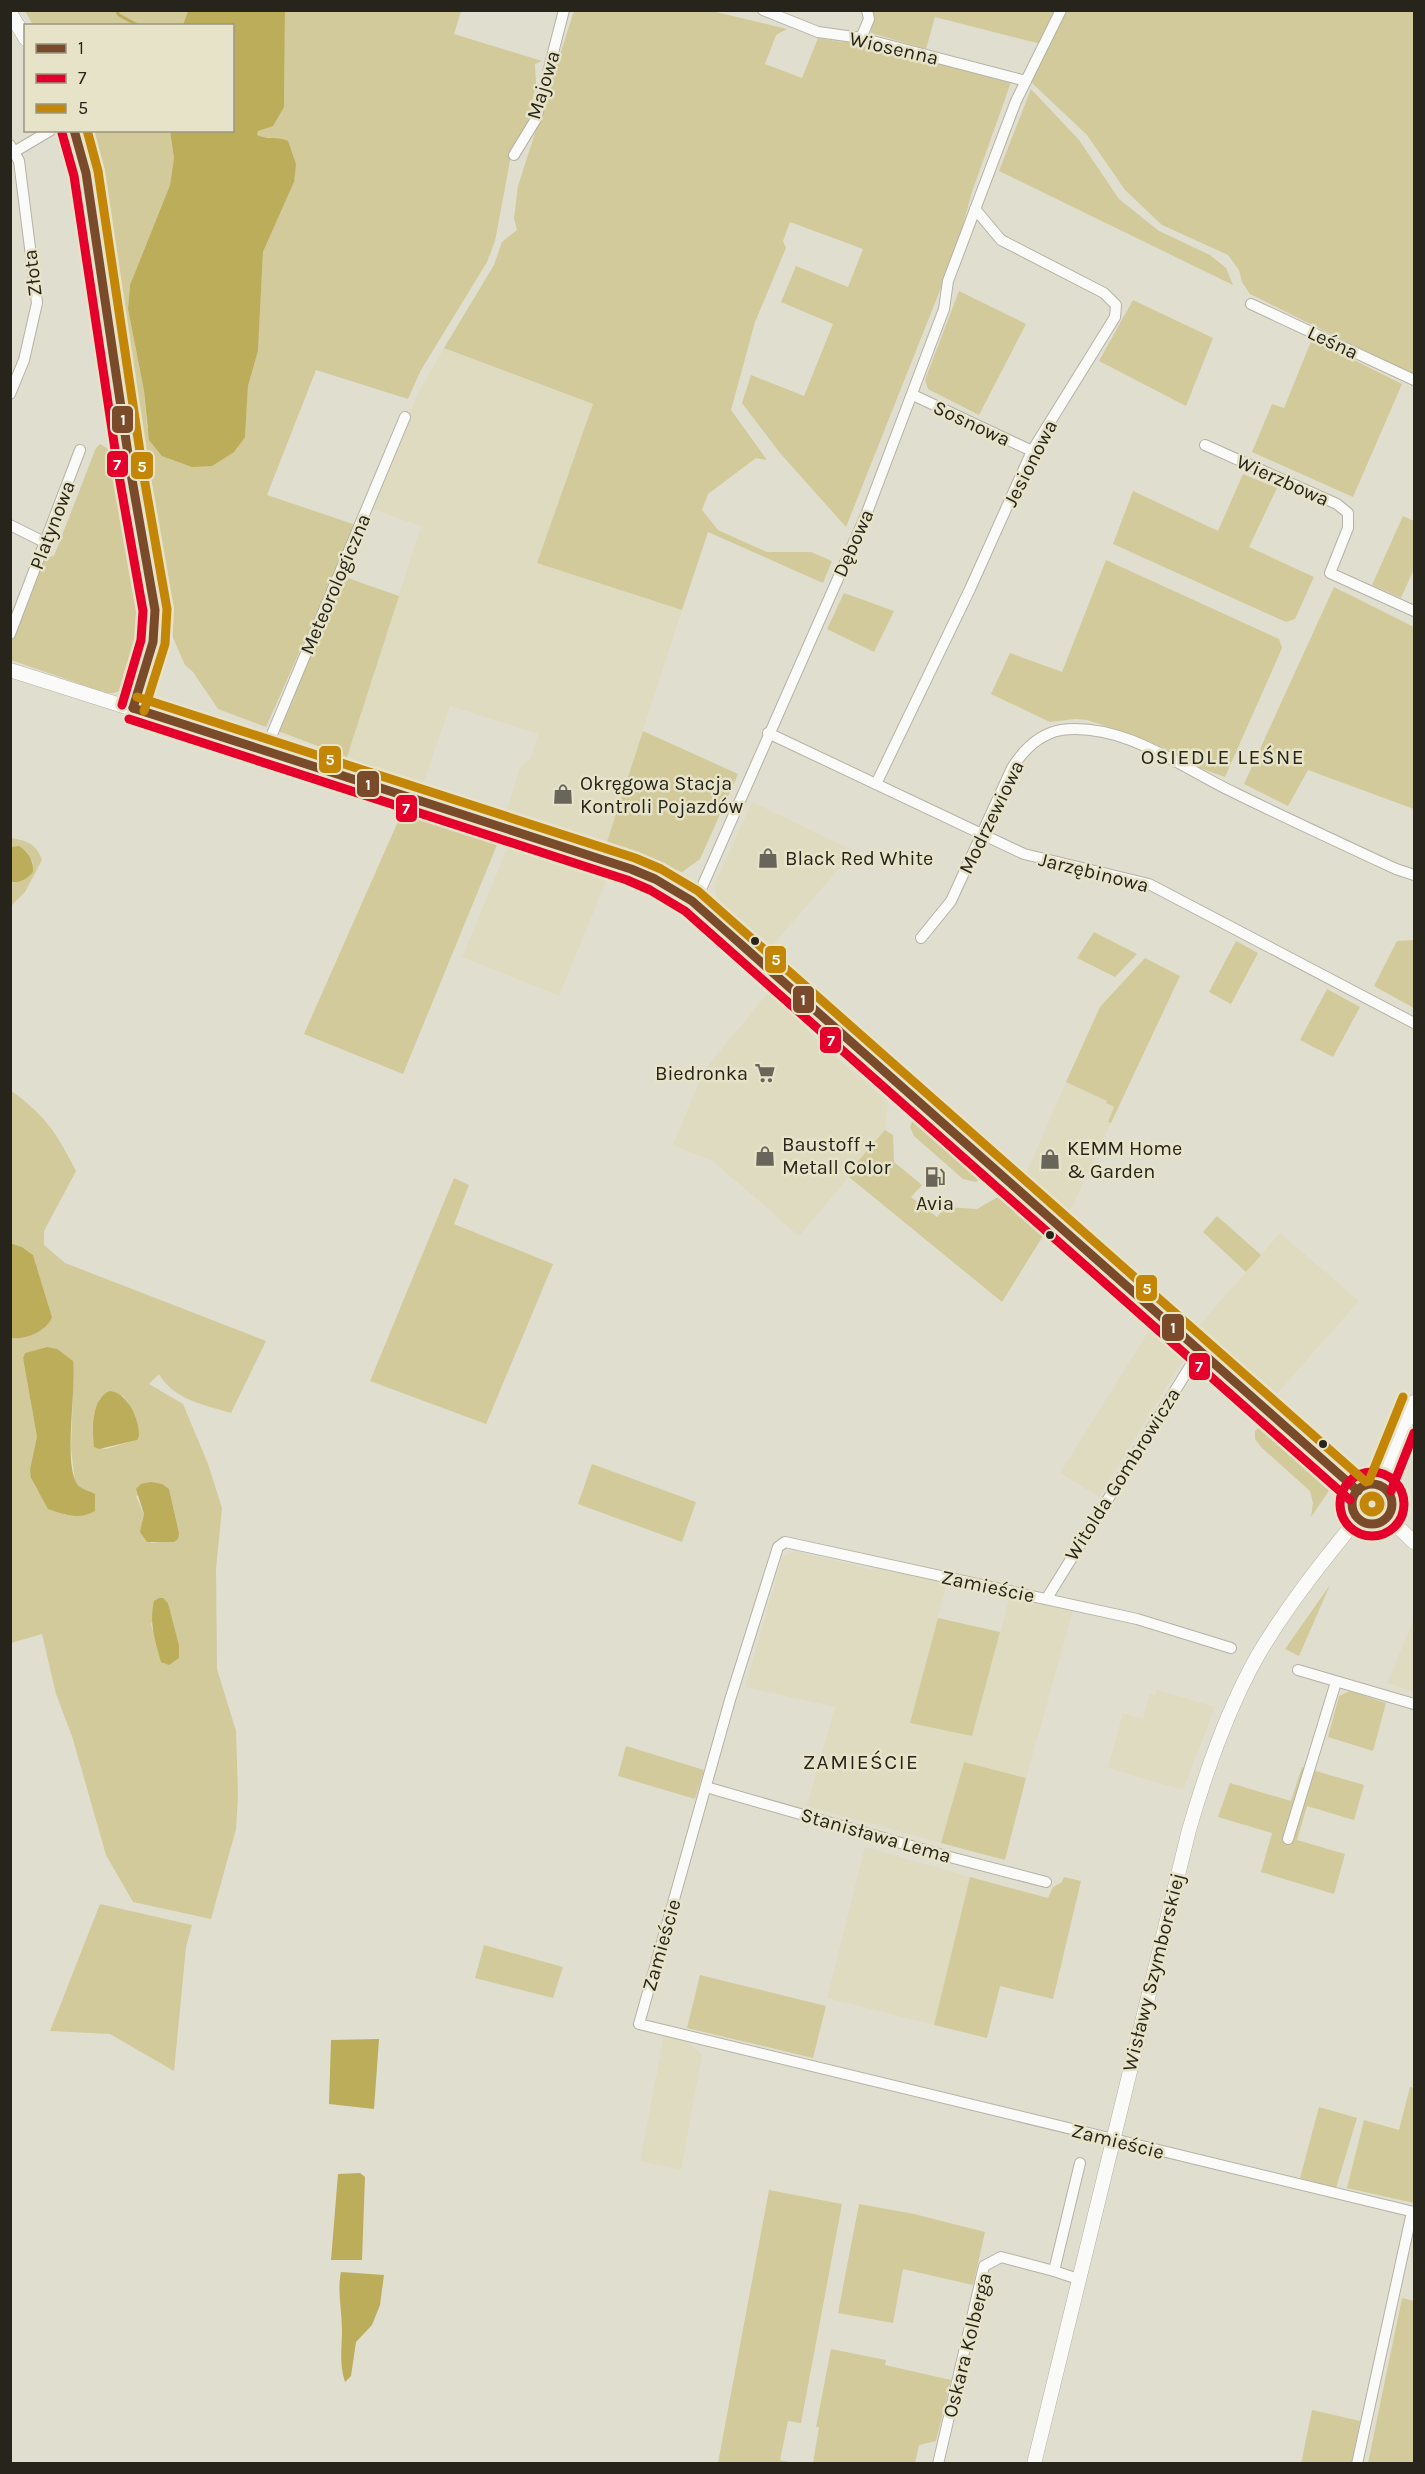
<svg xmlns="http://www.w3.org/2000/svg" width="1425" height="2474" viewBox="0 0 1425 2474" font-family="Karla,sans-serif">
<rect width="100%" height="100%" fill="#e0decf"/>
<g fill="#dfdbc1">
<path d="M444 348 593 404 537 563 682 610 606 845 506 814 520 767 530 760 538 734 450 706 423 785 347 757 421 526 372 509 417 395Z"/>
<path d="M752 802 854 851 772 946 718 903 714 885Z"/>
<path d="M509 844 608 877 559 996 462 957Z"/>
<path d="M773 987 814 1038 888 1102 885 1130 859 1160 849 1177 799 1236 713 1161 673 1145 704 1070Z"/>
<path d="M1066 1082 1108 1101 1114 1107 1108 1122 1111 1123 1069 1214 1026 1174Z"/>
<path d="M1280 1233 1359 1301 1274 1397 1197 1328Z"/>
<path d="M1152 1326 1186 1355 1099 1497 1060 1473Z"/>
<path d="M794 1551 874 1570 875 1566 947 1582 911 1723 972 1736 1010 1596 1073 1611 1026 1778 964 1762 941 1843 807 1806 835 1707 745 1687 782 1558Z"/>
<path d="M1414 1619V1692L1387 1683Z"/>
<path d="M1157 1690 1215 1707 1183 1790 1108 1768 1123 1713 1143 1719 1150 1694 1156 1695Z"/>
<path d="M865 1847 970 1877 934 2025 827 1998Z"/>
<path d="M664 2035 685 2040 702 2055 681 2170 640 2161Z"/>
</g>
<g fill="#d2ca9a" fill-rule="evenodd">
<path d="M25 11H188L183 26 33 25Z"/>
<path d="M285 11H461L454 34 542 61 535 64 536 84 528 121 512 150 495 241 487 262 421 370 408 399 316 370 267 495 356 525 266 727 218 709 193 672 185 665 171 633 162 629 104 211 99 154 89 131H170L174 158 170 185 130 285 128 309 144 391 147 428 245 437 248 386 258 351 263 252 294 182 270 137H260L257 135 258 131 284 107Z"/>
<path d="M574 11H712L787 29 776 35 765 64 802 78 818 38 842 42 857 40 1011 82 972 192 956 250 846 527 780 453 742 403 751 375 804 396 833 324 781 302 796 266 848 287 863 249 790 222 783 241 786 248 755 322 731 410 767 460 756 458 708 494 702 510 718 530 767 552H811L832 561 823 583 708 532 682 610 537 563 593 404 444 348 494 265 502 242 517 230 514 218 518 186Z"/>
<path d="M870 11H1414V375L1250 294 1242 282 1239 270 1228 255 1162 225 1125 190 1087 135 1033 84 1031 79 1041 44 935 17 926 49 871 33Z"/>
<path d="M1031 89 1079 140 1119 199 1159 231 1210 255 1226 268 1233 285 999 171Z"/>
<path d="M959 291 1026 324 979 415 928 389 925 380Z"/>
<path d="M1133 300 1213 338 1186 406 1099 361Z"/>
<path d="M1312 339 1402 384 1353 497 1252 452 1272 404 1284 408Z"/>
<path d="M100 444 108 449 139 628 137 638 123 675 130 680C125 690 118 694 106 693L11 660V641L43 558 54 556 96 448Z"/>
<path d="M1243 474 1277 488 1249 547 1314 577 1295 619 1286 622 1113 544 1133 491 1218 531Z"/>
<path d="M1403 516 1414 521V569L1401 598 1372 585Z"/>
<path d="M1106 560 1279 639 1282 648 1225 777 1188 764 1166 749 1133 735 1087 720 1075 719 1050 722 991 694 1010 653 1062 672Z"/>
<path d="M342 576 399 596 347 757 278 731Z"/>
<path d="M1334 587 1414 627V809L1308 770 1288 806 1244 784Z"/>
<path d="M844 593 894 611 874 652 827 629Z"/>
<path d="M643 731 738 774 700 859 682 872 606 845Z"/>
<path d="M404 808 499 840 403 1074 304 1034Z"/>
<path d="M11 838C27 841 36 843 42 860L25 892 11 906V882L14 883 33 863C28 852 23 845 11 847Z"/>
<path d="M1094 932 1137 954 1115 977 1077 958Z"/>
<path d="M1414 940V1008L1374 986 1397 941Z"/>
<path d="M1236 941 1258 953 1231 1004 1209 992Z"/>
<path d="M1145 958 1180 976 1111 1123 1108 1122 1114 1107 1106 1103 1107 1101 1066 1082 1100 1007Z"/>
<path d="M1327 989 1360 1007 1333 1057 1300 1040Z"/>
<path d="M10 1090C46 1116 56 1132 76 1171L44 1231V1245L65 1263 266 1341 231 1413C204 1405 173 1399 159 1374L149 1384 183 1404 208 1464 222 1508 216 1569 217 1669 236 1731 238 1795 236 1829 211 1919 133 1902 106 1855 72 1736 56 1694 42 1634 11 1643V1338C26 1340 45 1330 52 1317L33 1255 22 1247 11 1243ZM47 1347 74 1369 71 1448 75 1481 80 1487V1516L65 1515 37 1490 31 1478 37 1437 23 1358 25 1353ZM123 1396 128 1402 139 1436 136 1440 106 1449 94 1447C92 1429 95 1415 100 1398ZM169 1489 179 1533 159 1542 151 1543 142 1521 144 1515 136 1496ZM168 1603 179 1645 161 1662 151 1624 154 1619 153 1606Z"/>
<path d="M912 1122 928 1126 984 1176 976 1182 963 1179 914 1136 910 1127Z"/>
<path d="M885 1130 893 1135 894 1162 922 1185 911 1197 937 1217 946 1207 977 1209 998 1197 1043 1236 1002 1302 849 1177 859 1160Z"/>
<path d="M454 1178 469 1185 454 1224 553 1264 486 1424 370 1381Z"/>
<path d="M1217 1216 1261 1255 1246 1272 1203 1232Z"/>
<path d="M1263 1424 1333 1485 1311 1517 1313 1503 1310 1491 1261 1447 1255 1439V1431Z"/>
<path d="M592 1464 696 1502 682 1542 578 1504Z"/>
<path d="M1330 1585 1299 1656 1285 1649Z"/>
<path d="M938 1618 1000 1632 972 1736 910 1723Z"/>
<path d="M1350 1691 1386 1703 1373 1751 1328 1737 1339 1696Z"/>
<path d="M626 1746 704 1770 695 1799 618 1776Z"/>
<path d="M964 1762 1026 1778 1005 1860 941 1843Z"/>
<path d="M1302 1767 1364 1785 1354 1820 1307 1806 1297 1840 1345 1854 1334 1894 1261 1872 1272 1833 1218 1817 1230 1783 1291 1801Z"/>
<path d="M970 1877 1048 1898 1053 1887 1062 1882 1064 1877 1081 1881 1053 1999 1000 1986 987 2038 934 2025Z"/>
<path d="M100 1904 192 1925 186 1947 174 2071 110 2034 50 2031Z"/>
<path d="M484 1945 563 1967 553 1998 475 1978Z"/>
<path d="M700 1975 826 2006 813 2058 687 2028Z"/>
<path d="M1410 2087 1414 2088V2203L1347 2188 1364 2120 1399 2130Z"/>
<path d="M1319 2107 1357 2118 1336 2188 1300 2178Z"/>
<path d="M769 2190 842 2204 801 2423 788 2421 780 2460 794 2463H718Z"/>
<path d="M859 2204 914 2214 985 2232 973 2285 903 2269 893 2323 838 2313Z"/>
<path d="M1402 2298 1414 2301V2463H1368Z"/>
<path d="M831 2349 886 2360 885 2365 951 2380 936 2441 919 2445 915 2463H813L819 2427H816Z"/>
<path d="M1312 2410 1360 2421 1352 2463 1301 2464Z"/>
</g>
<g fill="#bbad59">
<path d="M188 11H285L284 107 273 126 258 131 257 135C266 140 278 136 288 141L296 164 294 182 263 252 258 351 248 386 245 437 234 452 212 466 192 467 162 456 149 440 144 391 128 309 130 285 170 185 174 158 170 131 232 130V26L183 25Z"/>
<path d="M19 846C29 853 33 859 33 872 27 879 20 883 11 882V847Z"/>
<path d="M10 1243 22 1247 33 1255 52 1317C47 1331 25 1340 11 1338Z"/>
<path d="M47 1347 57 1349 73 1361C77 1388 62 1468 79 1486 83 1490 90 1491 95 1494V1511C79 1520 65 1515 48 1509L31 1478 30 1470 37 1437 23 1358 25 1353Z"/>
<path d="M110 1391C128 1393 139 1419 139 1436L137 1440 99 1449 94 1447C92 1431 91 1398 110 1391Z"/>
<path d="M151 1482 162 1484 169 1489 179 1533 178 1539 174 1542H147L140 1532 144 1514 136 1489 141 1484Z"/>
<path d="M159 1598H163L168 1603 179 1645V1658L169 1665 161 1662C155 1640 149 1624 154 1601Z"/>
<path d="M379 2039 374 2109 329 2104 331 2040Z"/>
<path d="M360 2173 365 2177 362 2260H331L338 2174Z"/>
<path d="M341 2272 384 2275 380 2305 372 2325 356 2342 351 2376 345 2382C339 2364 342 2348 342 2330 342 2310 337 2292 341 2272Z"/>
</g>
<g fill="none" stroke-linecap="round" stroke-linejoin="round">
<path stroke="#bbad59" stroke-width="3" d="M116 10 119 15 139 26"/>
<g stroke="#b4b2a6" stroke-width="12">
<g id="street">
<path d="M763 10 818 32 861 38 1026 81"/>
<path d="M861 38 869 19 867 10"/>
<path d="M10 145 19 161 37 303 24 360 10 394"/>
<path d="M14 152 51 130"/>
<path d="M514 155 536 119 564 10"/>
<path d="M1251 304 1414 380"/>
<path d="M913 395 1032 451"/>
<path d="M1205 445 1337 504 1348 513V528L1330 573 1414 611"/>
<path d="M10 525 44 542"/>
<path d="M10 634 80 450"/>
<path d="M768 733 1024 854 1149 884 1414 1023"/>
<path d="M265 751 405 417"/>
<path d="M876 784 970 589 1032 451 1115 317 1116 305 1104 293 1001 240 975 209"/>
<path d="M692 901 702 887 866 515 944 309 948 281 1016 101 1061 10"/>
<path d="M921 938 951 901 1012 768C1024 749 1039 734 1061 730 1124 722 1182 768 1235 793 1288 819 1342 844 1396 869L1414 875"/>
<path d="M1047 1598 1194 1360 1201 1352"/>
<path d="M1231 1648 1137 1619 785 1542 778 1547 730 1700 639 2024 1414 2212"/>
<path d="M1298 1670 1414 1704"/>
<path d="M706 1787 946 1856 1046 1882"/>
<path d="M1288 1839 1336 1682"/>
<path d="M1054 2271 1078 2279"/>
<path d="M938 2464 984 2266 1001 2257 1054 2271 1080 2163"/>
<path d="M1357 2464 1412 2212"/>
</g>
</g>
<g stroke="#b4b2a6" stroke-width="15">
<g id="secondary">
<path d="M10 13 26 39"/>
<path d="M74 130 86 173 131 474 155 610 153 642 133 708"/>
<path d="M10 670 511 829 631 869 655 879 692 901 1358 1491"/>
<circle cx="1372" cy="1504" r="20"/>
<path d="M1380 1486 1414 1402"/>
<path d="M1387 1517 1414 1542"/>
<path d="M1034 2464 1189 1830C1206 1771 1228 1708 1258 1655 1287 1606 1322 1562 1358 1518"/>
</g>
</g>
<use href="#street" stroke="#fafaf8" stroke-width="10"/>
<use href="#secondary" stroke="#fafaf8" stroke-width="14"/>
<g stroke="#e7e3c8" stroke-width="14">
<g id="bus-1">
<path d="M74 130 86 173 131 474 155 610 153 642 133 708"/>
<path d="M133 708 631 869 655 879 692 901 1358 1491"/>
<circle cx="1372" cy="1504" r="20"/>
</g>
</g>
<g stroke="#e7e3c8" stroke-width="14">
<g id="bus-2">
<path d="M62 133 74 176 119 476 143 611 141 640 122 705"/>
<path d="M129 719 627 880 650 890 685 911 1350 1500"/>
<circle cx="1372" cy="1504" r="32"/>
<path d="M1391 1491 1414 1433"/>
</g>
</g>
<g stroke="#e7e3c8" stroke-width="14">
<g id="bus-3">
<path d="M87 130 98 171 143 472 167 609 165 644 144 711"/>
<path d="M137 697 635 858 661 869 698 891 1366 1482"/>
<path d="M1369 1481 1403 1397"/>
<circle cx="1372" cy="1504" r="8"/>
</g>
</g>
<use href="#bus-1" stroke="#7a4b2a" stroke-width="9"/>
<use href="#bus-2" stroke="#e4002b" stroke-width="9"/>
<use href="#bus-3" stroke="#c38607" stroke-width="9"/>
</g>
<defs>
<g id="shop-bare" transform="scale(1.62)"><path d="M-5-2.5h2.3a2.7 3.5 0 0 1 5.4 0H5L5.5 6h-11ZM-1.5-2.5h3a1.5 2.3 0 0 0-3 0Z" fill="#68665a" stroke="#e7e3c8" stroke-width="2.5" paint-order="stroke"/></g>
<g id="supermarket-bare" transform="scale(1.62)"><path d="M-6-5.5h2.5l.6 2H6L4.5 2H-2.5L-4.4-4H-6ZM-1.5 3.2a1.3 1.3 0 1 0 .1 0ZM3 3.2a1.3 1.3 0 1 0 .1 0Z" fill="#68665a" stroke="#e7e3c8" stroke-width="2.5" paint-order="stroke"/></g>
<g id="fuel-bare" transform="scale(1.62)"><path d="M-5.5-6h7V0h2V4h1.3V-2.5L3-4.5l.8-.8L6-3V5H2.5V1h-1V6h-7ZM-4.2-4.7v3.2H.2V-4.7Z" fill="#68665a" stroke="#e7e3c8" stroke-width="2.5" paint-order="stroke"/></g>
</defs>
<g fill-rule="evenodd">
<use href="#shop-bare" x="563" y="794"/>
<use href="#shop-bare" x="768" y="858"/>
<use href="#supermarket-bare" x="765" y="1073"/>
<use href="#shop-bare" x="765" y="1156"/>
<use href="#shop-bare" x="1050" y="1159"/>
<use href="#fuel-bare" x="935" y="1177"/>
</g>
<g fill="#27251b" stroke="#e7e3c8" stroke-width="2">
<circle cx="755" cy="941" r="5"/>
<circle cx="1050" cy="1235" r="5"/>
<circle cx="1323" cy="1444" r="5"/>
</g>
<g text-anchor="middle" stroke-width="5" stroke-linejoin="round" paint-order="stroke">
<g font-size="20" fill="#27251b" stroke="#e7e3c8">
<text transform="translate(894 48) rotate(13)" y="7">Wiosenna</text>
<text transform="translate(543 85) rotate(-73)" y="7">Majowa</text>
<text transform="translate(32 273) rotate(-97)" y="7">Złota</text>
<text transform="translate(1333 342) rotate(25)" y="7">Leśna</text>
<text transform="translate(972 423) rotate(25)" y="7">Sosnowa</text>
<text transform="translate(1030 463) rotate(-63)" y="7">Jesionowa</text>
<text transform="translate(1283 480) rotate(24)" y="7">Wierzbowa</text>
<text transform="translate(52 525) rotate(-69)" y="7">Platynowa</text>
<text transform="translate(853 543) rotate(-66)" y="7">Dębowa</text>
<text transform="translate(335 584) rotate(-67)" y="7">Meteorologiczna</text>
<text transform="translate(991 817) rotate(-64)" y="7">Modrzewiowa</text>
<text transform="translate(1094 872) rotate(14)" y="7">Jarzębinowa</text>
<text transform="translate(1122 1474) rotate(-58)" y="7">Witolda Gombrowicza</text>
<text transform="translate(988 1586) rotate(12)" y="7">Zamieście</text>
<text transform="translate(876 1835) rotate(16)" y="7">Stanisława Lema</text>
<text transform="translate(661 1945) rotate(-74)" y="7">Zamieście</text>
<text transform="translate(1153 1972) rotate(-76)" y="7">Wisławy Szymborskiej</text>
<text transform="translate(1118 2141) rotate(14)" y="7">Zamieście</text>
<text transform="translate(967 2345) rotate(-76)" y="7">Oskara Kolberga</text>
</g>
<g font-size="20" fill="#27251b" stroke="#e7e3c8" text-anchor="start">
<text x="580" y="790">Okręgowa Stacja<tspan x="580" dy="23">Kontroli Pojazdów</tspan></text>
<text x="785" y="865">Black Red White</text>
<text x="748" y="1080" text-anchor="end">Biedronka</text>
<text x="782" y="1151">Baustoff +<tspan x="782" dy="23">Metall Color</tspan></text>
<text x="1067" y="1155">KEMM Home<tspan x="1067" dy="23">&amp; Garden</tspan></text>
<text x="935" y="1210" text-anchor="middle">Avia</text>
</g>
<g font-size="21" letter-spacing="1.5" fill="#27251b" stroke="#e7e3c8">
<text x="1223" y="764">OSIEDLE LEŚNE</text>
<text x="861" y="1769">ZAMIEŚCIE</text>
</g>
</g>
<g stroke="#e7e3c8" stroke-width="2">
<rect x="111" y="405" width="23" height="29" rx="6" fill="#7a4b2a"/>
<rect x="106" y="450" width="23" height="28" rx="6" fill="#e4002b"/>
<rect x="130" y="451" width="24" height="29" rx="6" fill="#c38607"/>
<rect x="318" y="745" width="24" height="29" rx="6" fill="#c38607"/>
<rect x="356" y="770" width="24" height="28" rx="6" fill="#7a4b2a"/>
<rect x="395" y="794" width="23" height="29" rx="6" fill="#e4002b"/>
<rect x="764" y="945" width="23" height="29" rx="6" fill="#c38607"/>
<rect x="792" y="985" width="23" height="29" rx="6" fill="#7a4b2a"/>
<rect x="819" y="1026" width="23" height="28" rx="6" fill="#e4002b"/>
<rect x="1135" y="1274" width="23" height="28" rx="6" fill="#c38607"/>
<rect x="1161" y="1313" width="24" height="29" rx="6" fill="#7a4b2a"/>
<rect x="1188" y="1352" width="23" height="29" rx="6" fill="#e4002b"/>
</g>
<g font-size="16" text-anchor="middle" font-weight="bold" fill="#fff">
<text x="123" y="425">1</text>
<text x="117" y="470">7</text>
<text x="142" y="472">5</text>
<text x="330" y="765">5</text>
<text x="368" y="790">1</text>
<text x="406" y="814">7</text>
<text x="776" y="965">5</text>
<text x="803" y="1005">1</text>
<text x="831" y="1046">7</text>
<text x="1147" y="1294">5</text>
<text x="1173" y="1333">1</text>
<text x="1199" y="1372">7</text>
</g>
<rect width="1425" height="2474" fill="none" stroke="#27251b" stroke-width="24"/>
<rect x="24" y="24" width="210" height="108" fill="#e7e3c8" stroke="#9a9783" stroke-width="1.5"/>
<rect x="36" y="44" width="30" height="9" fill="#7a4b2a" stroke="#9a9783" stroke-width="1.5"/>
<text x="78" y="54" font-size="18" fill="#27251b">1</text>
<rect x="36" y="74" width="30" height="9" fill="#e4002b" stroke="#9a9783" stroke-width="1.5"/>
<text x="78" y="84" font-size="18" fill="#27251b">7</text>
<rect x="36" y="104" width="30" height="9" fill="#c38607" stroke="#9a9783" stroke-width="1.5"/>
<text x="78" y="114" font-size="18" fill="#27251b">5</text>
</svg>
